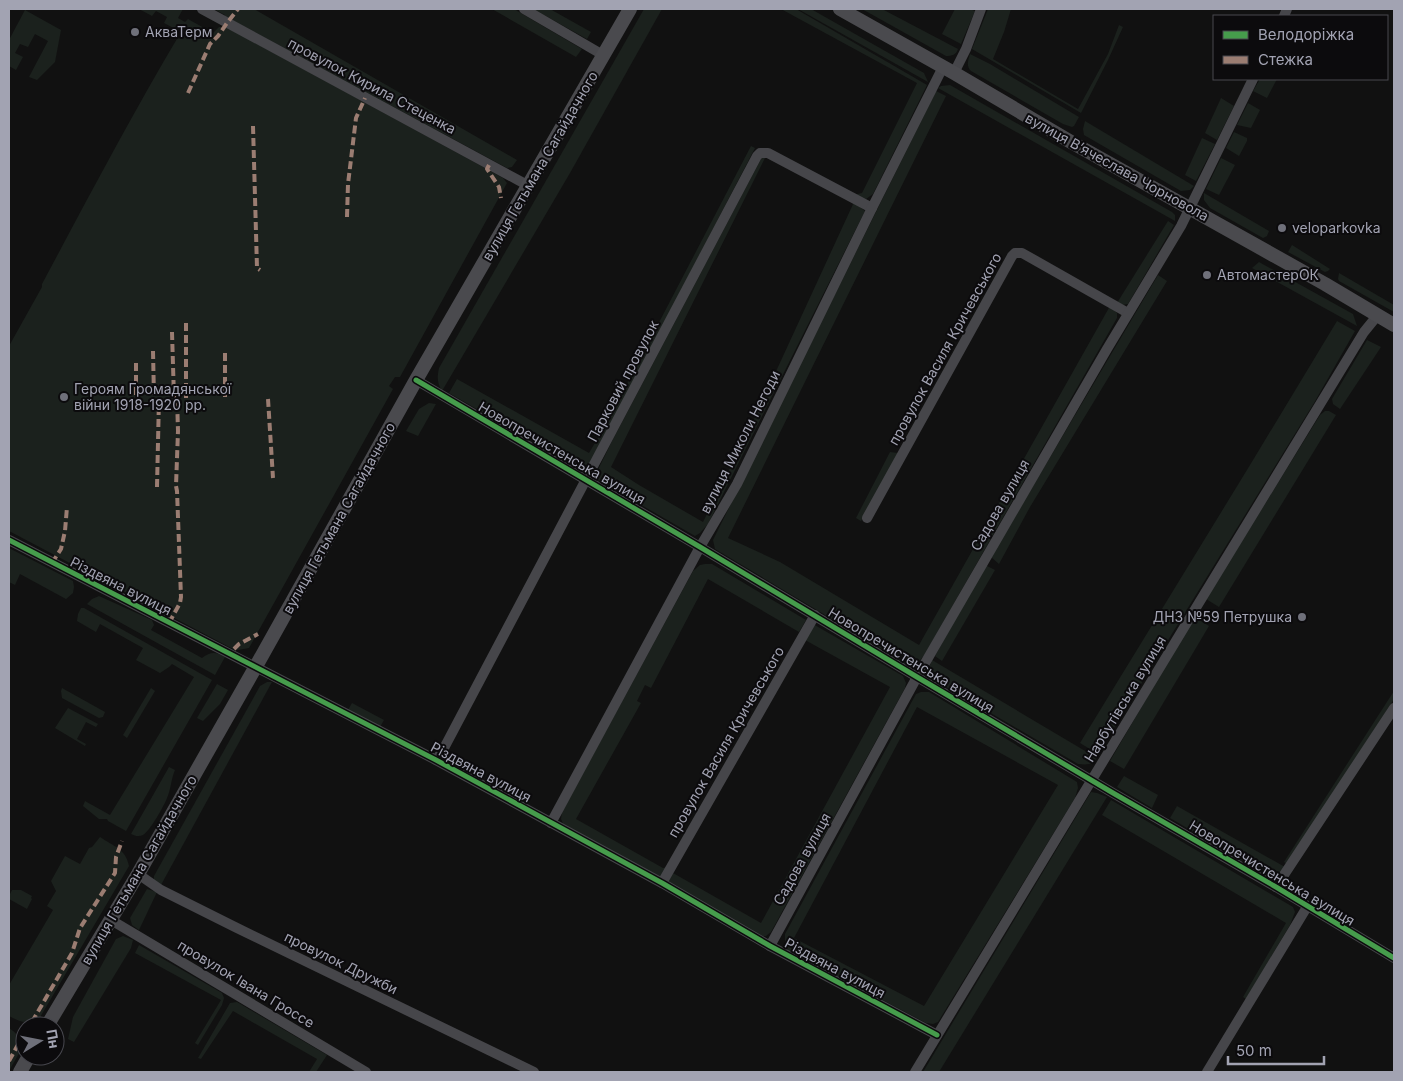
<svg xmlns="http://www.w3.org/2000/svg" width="1403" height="1081" viewBox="0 0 1403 1081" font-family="Inter,sans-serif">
<rect width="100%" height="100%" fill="#111"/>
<g fill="#1b211d" fill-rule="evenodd">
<path d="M139 9H183L178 18 185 22 188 19 213 33 219 27H226L487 169 503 178 507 183 400 377H395L389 386 393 389 249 648 238 650 233 649 9 531V346L42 287V284C87 200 132 114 181 32L164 23 167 17 156 11 152 16Z"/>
<path d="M214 9H254L517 160 512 167 507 168 225 16V15Z"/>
<path d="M492 9H514L582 49 576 57Z"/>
<path d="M533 9H550L591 32 587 39Z"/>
<path d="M644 9H662L570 173 442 391C437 383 437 377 439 368Z"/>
<path d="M781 9H796L927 85 873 194 866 199 857 198 853 195 862 193 917 83Z"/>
<path d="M798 9H811L924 73 928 82Z"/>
<path d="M862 9H882L958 49C956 55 952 56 946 56Z"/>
<path d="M955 9H970L975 11 961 44 942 34Z"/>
<path d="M988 9H1011L1004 32 993 59 1078 109 1108 54 1119 25 1123 27 1108 60 1081 113 972 49Z"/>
<path d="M25 10 61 30 55 62 37 80 29 77 48 41 35 34 28 47 20 44 15 53 23 57 16 70 9 66V40Z"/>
<path d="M970 54 990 64 1079 117 1074 126 1072 127 1063 124 971 71C966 66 968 60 970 54Z"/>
<path d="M1260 79H1277L1267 98 1253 91Z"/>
<path d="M950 85 1172 212 1175 215V221L938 88 941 86Z"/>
<path d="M936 91 946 96 728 538 780 562 919 645 1110 306 1117 313V318L925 654 918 663 907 664 715 549 713 540Z"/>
<path d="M1221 98 1234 106 1217 140 1205 133Z"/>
<path d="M1248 103 1260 110 1251 128 1237 125Z"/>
<path d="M1085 121 1194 186 1190 190 1181 191 1084 135 1083 129Z"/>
<path d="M1234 132 1247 138V141L1239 156 1226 148Z"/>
<path d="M1202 138 1215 144 1196 181 1185 175Z"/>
<path d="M751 146 755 148 595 456 584 471 449 393 457 379 589 453 605 426Z"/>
<path d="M762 157 765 158 611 467 639 485 703 522 749 430 854 202 865 211 708 524 700 533 695 536 598 480 596 474 611 443Z"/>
<path d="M1221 158 1235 165 1219 195 1206 189Z"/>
<path d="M1204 193 1269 231 1267 236 1263 238 1210 208 1204 200Z"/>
<path d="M1168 221 1174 225 1128 304 1122 305 1117 303Z"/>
<path d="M1292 245 1330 269 1328 271 1325 272 1288 252Z"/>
<path d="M1259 262 1353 314 1357 326 1252 268Z"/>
<path d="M1339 273 1394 305V312L1339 281 1338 279Z"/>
<path d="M1158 275 1167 281 1030 507 999 564 991 557Z"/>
<path d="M1337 321 1355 331 1314 403 1098 754 1080 743 1250 465Z"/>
<path d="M1367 340 1381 347 1340 409 1333 404 1332 399Z"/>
<path d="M429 403 436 404 418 436 406 431 419 409Z"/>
<path d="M1325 411H1329L1336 415 1219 607 1206 599 1320 415Z"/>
<path d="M890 452 898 453 861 521 856 518Z"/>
<path d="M9 548 73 581 74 587 73 593 66 599 20 574 15 585 9 582Z"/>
<path d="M705 564H712L806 620 799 632 708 579 651 688 645 685 637 701 641 703 576 819 663 868 667 867 662 876 659 877 564 826 561 819 562 812 693 571 700 565Z"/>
<path d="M985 565 995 570 942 661 935 656Z"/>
<path d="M99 596 152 620 154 625 151 630 202 658C211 651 216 652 225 657L215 675 87 604 92 599Z"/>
<path d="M81 608H84L212 680 126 831 108 821 107 819H99L83 806 85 801 110 815 194 677 172 664 169 667 160 673 136 660 143 648 100 624 96 632 77 621 78 614Z"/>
<path d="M1194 617 1209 626 1124 769 1110 761Z"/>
<path d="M813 624 903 676 906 683 905 688 771 932 766 936H760L669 883V880L673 873 761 923 890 687 805 640Z"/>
<path d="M932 660 1097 758C1092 765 1087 765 1078 764L931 678C928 671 929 667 932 660Z"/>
<path d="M267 682H272L161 885 154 880V876L260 686Z"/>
<path d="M217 684 228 690 220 704 203 721 197 718Z"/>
<path d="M62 688 105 712 103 717 99 718 62 698 61 691Z"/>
<path d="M151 688 155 691 127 738 123 735Z"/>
<path d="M1394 691V699L1287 864 1284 862Z"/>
<path d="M921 692H929L1077 782 1078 788 1075 798 938 1022 933 1024 926 1023 788 950 785 944V934L916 694ZM917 707 1058 785 924 1006 794 938Z"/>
<path d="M352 703 384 720 380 727 348 710Z"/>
<path d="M68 708 98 724 96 727 86 722 77 739 86 744 85 746 55 728Z"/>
<path d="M169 767 175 770C171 779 171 789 167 798 164 806 150 831 143 835 139 837 135 836 131 834Z"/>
<path d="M1124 776 1158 795 1152 808 1117 787Z"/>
<path d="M1091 792 1097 793 1107 797 939 1072H923Z"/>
<path d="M1111 800 1293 907 1295 912 1290 925 1246 999 1243 997 1286 923 1102 815Z"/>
<path d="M1177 806 1285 867 1277 877H1270L1170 818Z"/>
<path d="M100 837C113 846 126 849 129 866L39 1019C28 1025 20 1022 9 1016V985L53 910 47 906 56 891 51 881 65 856 80 864 89 848 92 847Z"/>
<path d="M147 889 157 892 139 930 132 925 130 918Z"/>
<path d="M12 890H21L32 896 31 898 32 899 27 909 9 899V896Z"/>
<path d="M123 936 133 940 131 948 74 1042 68 1039 73 1017 116 939Z"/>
<path d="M139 945 222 993 224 998 222 1005 198 1045 195 1043 221 1000 135 953Z"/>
<path d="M237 1002 327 1055 316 1072H309L317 1059 233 1011 201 1059 198 1058 230 1003Z"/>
<path d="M9 1028C17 1033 20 1038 22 1048L9 1071Z"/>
</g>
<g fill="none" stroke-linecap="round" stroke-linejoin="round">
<g stroke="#46464a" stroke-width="10">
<path d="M202 9 529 186"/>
<path d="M524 9 603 55"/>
<path d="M1284 16 1287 9"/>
<path d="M954 73 966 49 981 9"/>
<path d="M416 380 700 547 917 677 1113 793 1276 887 1394 958"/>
<path d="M867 518 1012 256 1015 253H1022L1128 313"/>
<path d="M9 540 436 760 662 883 770 946 937 1035"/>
<path d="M436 760 443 750 757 156 760 153H768L872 208"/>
<path d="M551 823 700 547 737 484 872 208 943 67"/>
<path d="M138 874 161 890 235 927 534 1072"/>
<path d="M662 883 815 615"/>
<path d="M1276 887 1394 708"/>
<path d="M111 920 366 1072"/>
<path d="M770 946 917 677 1107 349 1181 226 1253 79"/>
<path d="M915 1072 1194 611 1364 332 1377 316"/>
<path d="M1207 1072 1307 907"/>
</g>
<g stroke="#4a4a4e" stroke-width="14">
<path d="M840 9 954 73 1071 142 1325 284 1394 325"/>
<path d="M47 1026 138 874 255 668 416 380 630 9"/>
<path d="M20 1072 29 1056"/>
</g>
<g stroke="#9b7d72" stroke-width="4" stroke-dasharray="8 4" stroke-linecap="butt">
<path d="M188 93 210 44 218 36 227 23 238 9"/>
<path d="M253 126 257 268 260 270"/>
<path d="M489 165 487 169 499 187 501 198"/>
<path d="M347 217 348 184 356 118 365 98"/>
<path d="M186 323V398"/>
<path d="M172 332 174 398"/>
<path d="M153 351 154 398"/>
<path d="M225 353V399"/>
<path d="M136 363V398"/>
<path d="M268 399 273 478"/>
<path d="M157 487 159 398"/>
<path d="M52 563 61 549 65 531 67 507"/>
<path d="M169 623 180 603 181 597 177 491 176 486 178 431 177 398"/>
<path d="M234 649 239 644 258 634"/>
<path d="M32 1022 72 953 80 928 115 873 116 857 122 841"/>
<path d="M9 1061 20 1041"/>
</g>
<g stroke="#0c0b0d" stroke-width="8">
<g id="cycleway">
<path d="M416 380 700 547 917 677 1113 793 1276 887 1394 958"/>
<path d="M9 540 436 760 662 883 770 946 937 1035"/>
</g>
</g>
<use href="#cycleway" stroke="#469c4c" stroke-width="5"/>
</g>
<g fill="#6f707a" stroke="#0c0b0d" stroke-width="2">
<circle cx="135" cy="32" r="5"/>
<circle cx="1282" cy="228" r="5"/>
<circle cx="1207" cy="275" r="5"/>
<circle cx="64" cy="397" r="5"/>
<circle cx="1302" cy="617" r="5"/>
</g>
<g text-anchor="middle" stroke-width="4" stroke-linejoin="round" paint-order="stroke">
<g font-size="14" fill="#a2a3b2" stroke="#0c0b0d" text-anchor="start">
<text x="145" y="37">АкваТерм</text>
<text x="1292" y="233">veloparkovka</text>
<text x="1217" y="280">АвтомастерОК</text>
<text x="74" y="394">Героям Громадянської<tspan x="74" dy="16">війни 1918-1920 рр.</tspan></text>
<text x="1292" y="622" text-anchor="end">ДНЗ №59 Петрушка</text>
</g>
<g font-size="14" fill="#a2a3b2" stroke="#0c0b0d">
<text transform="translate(372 86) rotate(28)" y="5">провулок Кирила Стеценка</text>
<text transform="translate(540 166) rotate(-60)" y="5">вулиця Гетьмана Сагайдачного</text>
<text transform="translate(1117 167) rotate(29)" y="5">вулиця Вʼячеслава Чорновола</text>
<text transform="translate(945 349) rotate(-61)" y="5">провулок Василя Кричевського</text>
<text transform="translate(623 381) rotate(-62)" y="5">Парковий провулок</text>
<text transform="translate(740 442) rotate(-63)" y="5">вулиця Миколи Негоди</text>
<text transform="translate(562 453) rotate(30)" y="5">Новопречистенська вулиця</text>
<text transform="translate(1000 505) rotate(-60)" y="5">Садова вулиця</text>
<text transform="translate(339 518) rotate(-61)" y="5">вулиця Гетьмана Сагайдачного</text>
<text transform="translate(121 586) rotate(27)" y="5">Різдвяна вулиця</text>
<text transform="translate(911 660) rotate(31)" y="5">Новопречистенська вулиця</text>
<text transform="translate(1125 699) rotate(-59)" y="5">Нарбутівська вулиця</text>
<text transform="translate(726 742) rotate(-60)" y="5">провулок Василя Кричевського</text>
<text transform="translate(481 772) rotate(28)" y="5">Різдвяна вулиця</text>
<text transform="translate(802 859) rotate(-61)" y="5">Садова вулиця</text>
<text transform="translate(139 870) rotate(-60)" y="5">вулиця Гетьмана Сагайдачного</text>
<text transform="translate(1272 873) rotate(31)" y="5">Новопречистенська вулиця</text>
<text transform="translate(341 963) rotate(26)" y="5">провулок Дружби</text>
<text transform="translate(835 968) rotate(28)" y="5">Різдвяна вулиця</text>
<text transform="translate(246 984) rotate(31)" y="5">провулок Івана Гроссе</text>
</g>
</g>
<rect width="1403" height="1081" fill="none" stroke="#a2a3b2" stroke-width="20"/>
<rect x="1213" y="15" width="175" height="65" fill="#0c0b0d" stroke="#48484f"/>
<rect x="1223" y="31" width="25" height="8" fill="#469c4c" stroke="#48484f"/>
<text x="1258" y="40" font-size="15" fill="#a2a3b2">Велодоріжка</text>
<rect x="1223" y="56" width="25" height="8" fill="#9b7d72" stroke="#48484f"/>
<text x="1258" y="65" font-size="15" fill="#a2a3b2">Стежка</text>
<g transform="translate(40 1041) rotate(80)"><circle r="24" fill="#0c0b0d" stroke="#48484f"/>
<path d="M0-4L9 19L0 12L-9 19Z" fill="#6f707a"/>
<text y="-8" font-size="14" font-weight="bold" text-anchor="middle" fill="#a2a3b2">Пн</text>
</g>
<path d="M1228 1056v8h96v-8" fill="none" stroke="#a2a3b2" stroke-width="2.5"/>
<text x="1236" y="1056" font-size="15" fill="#a2a3b2" stroke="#0c0b0d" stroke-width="4" paint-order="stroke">50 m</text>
</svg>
